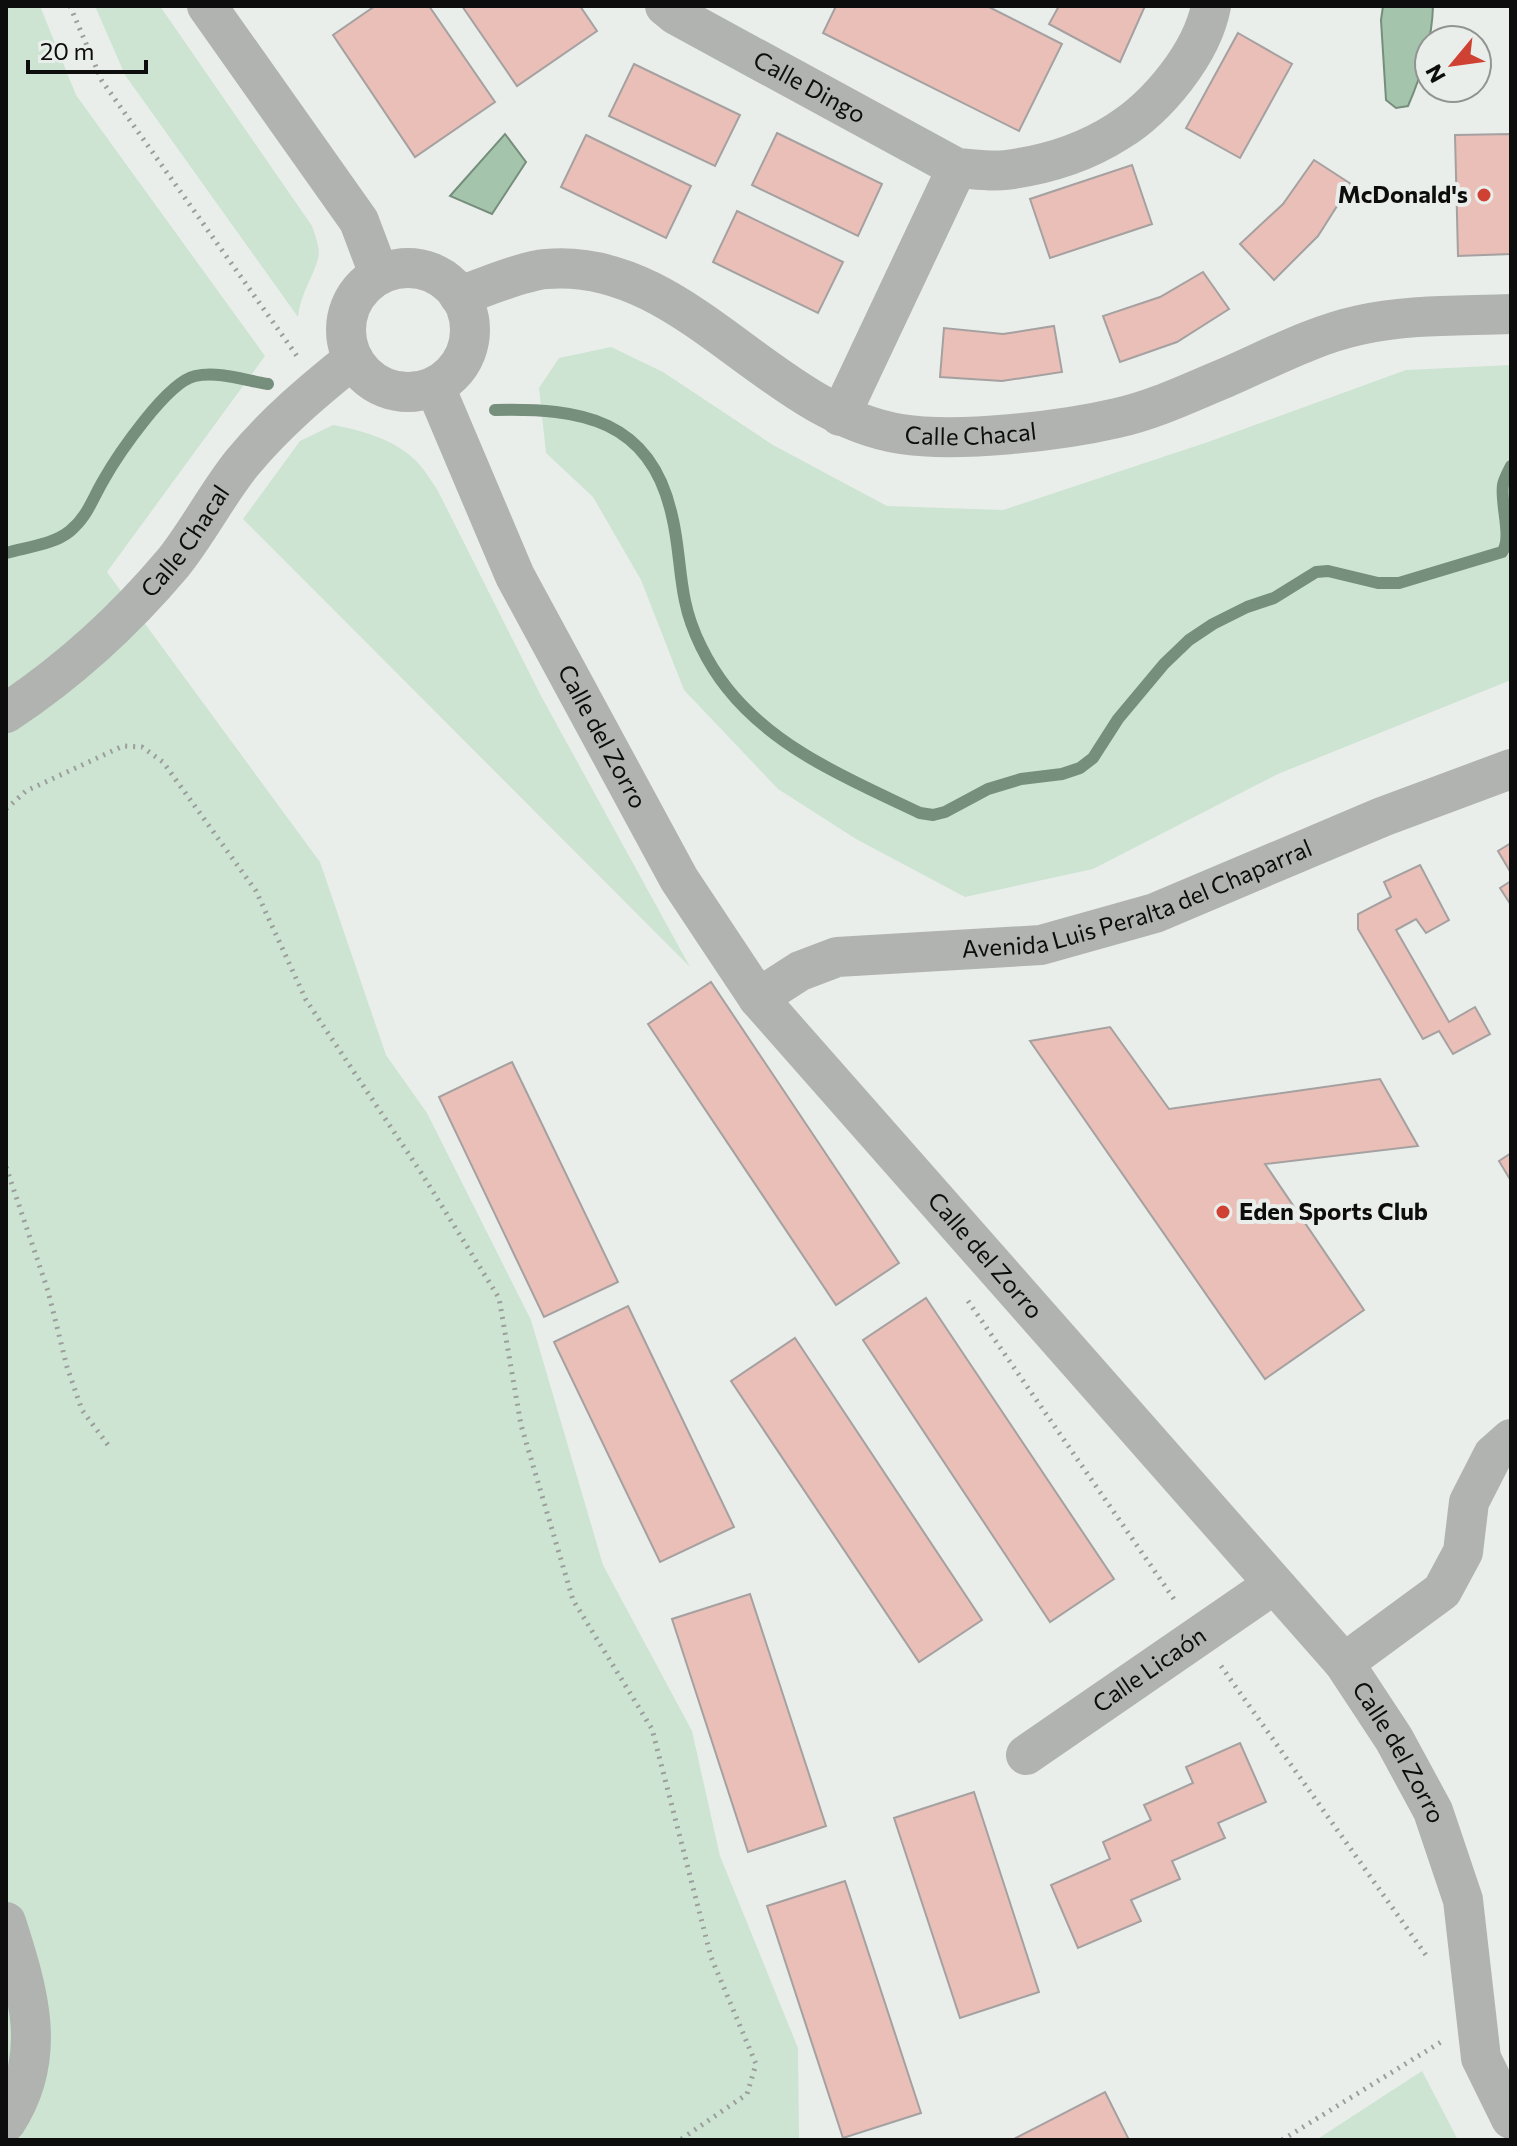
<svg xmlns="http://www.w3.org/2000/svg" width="1517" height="2146" viewBox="0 0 1517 2146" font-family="Commissioner,sans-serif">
<rect width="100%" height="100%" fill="#eaeeeb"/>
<g fill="#cce4d1">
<path d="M6 6H40L76 95 265 356 107 572 320 862 386 1055 427 1113 531 1320 603 1565 692 1731 720 1856 798 2048 799 2140H6Z"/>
<path d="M95 6H160L312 226C315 236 321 248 318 259 312 279 300 295 298 317L125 75Z"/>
<path d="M611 347 663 372 773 445 887 506 1003 510 1208 442 1406 370 1511 365V680L1278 774 1093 869 965 897 856 839 778 789 684 690 641 580 593 497 546 453 539 388 559 358Z"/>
<path d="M333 425C362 430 399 441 419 464 426 472 432 482 438 491L540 694 690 967 243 519 300 441Z"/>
<path d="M1422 2071 1458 2140H1316Z"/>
</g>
<g fill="#a4c5ac" stroke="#768e7c" stroke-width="2">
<path d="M1383 6H1433C1432 41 1422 74 1408 106L1396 108 1386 100 1381 20Z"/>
<path d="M505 134 526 162 492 214 450 196Z"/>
</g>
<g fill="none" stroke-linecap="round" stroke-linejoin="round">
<g stroke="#768e7c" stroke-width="12">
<path d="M495 410C581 408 651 419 672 516 679 544 679 573 685 601 691 631 708 664 727 688 776 750 851 780 920 813L933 815 945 812 988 789 1021 779 1062 774 1080 768 1093 758 1118 719 1164 664 1189 640 1213 624 1247 607 1274 598 1316 572 1328 571 1378 583H1399L1502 552C1513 539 1500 504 1503 485 1504 479 1508 472 1511 466"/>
<path d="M6 553C26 547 53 545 70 531 87 517 92 500 103 481 117 456 167 382 195 376 218 371 244 380 268 384"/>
</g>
</g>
<g fill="#e9bfb8" stroke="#a5a1a1" stroke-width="2">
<path d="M375 6H429L495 102 415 157 333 35Z"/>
<path d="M462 6H580L597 31 517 86Z"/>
<path d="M836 6H987L1062 44 1019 131 823 33Z"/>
<path d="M1059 6H1145L1120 62 1049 24Z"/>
<path d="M1238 33 1292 64 1240 158 1186 128Z"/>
<path d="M634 64 740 115 715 166 609 116Z"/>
<path d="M777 133 882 184 858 236 752 185Z"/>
<path d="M1511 134V254L1458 256 1455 135Z"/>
<path d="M586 135 691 186 666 238 561 187Z"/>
<path d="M1314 160 1351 184 1318 236 1274 280 1240 244 1283 204Z"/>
<path d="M1132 165 1152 224 1050 258 1030 199Z"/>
<path d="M737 211 843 262 818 313 713 262Z"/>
<path d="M1203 272 1229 309 1177 342 1120 362 1103 316 1160 297Z"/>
<path d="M1054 326 1062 372 1002 381 940 377 944 328 1003 334Z"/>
<path d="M1511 843V873L1498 851Z"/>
<path d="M1420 865 1449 920 1426 933 1416 919 1396 930 1449 1022 1475 1007 1490 1034 1453 1054 1439 1031 1423 1039 1358 929V914L1391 897 1384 882Z"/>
<path d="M1511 881V905L1500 888Z"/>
<path d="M711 982 899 1263 836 1305 648 1024Z"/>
<path d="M1110 1027 1169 1109 1380 1079 1418 1146 1265 1164 1364 1310 1265 1379 1030 1041Z"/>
<path d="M512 1062 618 1282 544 1317 439 1097Z"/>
<path d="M1511 1153V1181L1499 1161Z"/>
<path d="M926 1298 1114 1579 1050 1622 863 1340Z"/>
<path d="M628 1306 734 1527 660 1562 554 1342Z"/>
<path d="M795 1338 982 1620 919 1662 731 1381Z"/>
<path d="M750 1594 826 1826 748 1852 672 1619Z"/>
<path d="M1240 1743 1266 1802 1218 1823 1225 1838 1172 1861 1180 1879 1131 1900 1141 1921 1078 1948 1051 1885 1110 1859 1103 1842 1151 1820 1144 1805 1193 1783 1186 1767Z"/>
<path d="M974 1792 1039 1992 960 2018 894 1818Z"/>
<path d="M845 1881 921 2113 843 2138 767 1906Z"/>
<path d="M1105 2092 1129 2140H1012Z"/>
</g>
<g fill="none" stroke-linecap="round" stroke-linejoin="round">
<g stroke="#9b9e9c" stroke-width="5" stroke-dasharray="2 6" stroke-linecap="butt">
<path d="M70 6 102 81 297 356"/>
<path d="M6 809 26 791 123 746 142 747 163 762 256 891 306 1000 422 1174 499 1298 521 1425 573 1600 652 1729 711 1957 756 2064 747 2094 680 2140"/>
<path d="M6 1167 48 1291 67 1367 82 1410 111 1449"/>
<path d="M968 1301 1176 1602"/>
<path d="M1221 1666 1428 1958"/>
<path d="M1282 2140 1441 2042"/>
</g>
<g stroke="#b1b3b1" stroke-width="40">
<path d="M207 6 359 221 379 274"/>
<path id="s1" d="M665 6 676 15 957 168C973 169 990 172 1006 170 1045 165 1084 153 1117 132 1158 107 1202 53 1211 6"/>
<circle cx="408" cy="330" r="62"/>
<path id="s2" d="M459 296C483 288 522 271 546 269 684 257 768 413 901 434 958 443 1061 431 1117 418 1154 410 1191 392 1225 378 1269 359 1313 335 1360 325 1409 314 1461 316 1511 314"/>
<path id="s3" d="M435 387 515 576 679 879 758 998 1344 1663 1394 1739 1433 1811 1463 1900 1481 2058 1511 2119"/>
<path d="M840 416 957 168"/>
<path id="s4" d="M6 713C68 672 125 620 173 563 198 532 217 494 242 463 275 423 313 391 353 359"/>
<path id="s5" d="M758 998 800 971 837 957 1041 945 1155 913 1382 817 1511 769"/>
<path d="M1344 1663 1442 1591 1463 1552 1469 1502 1493 1455 1511 1439"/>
<path id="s6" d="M1026 1755 1273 1585"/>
<path d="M6 1922C28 1991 49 2056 6 2122"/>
</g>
</g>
<g fill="#cf4233" stroke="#eaeeeb" stroke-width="3">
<circle cx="1484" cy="195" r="8"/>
<circle cx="1223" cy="1212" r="8"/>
</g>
<g text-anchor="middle" stroke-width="8" stroke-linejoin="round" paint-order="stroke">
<g font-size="24" fill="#0c0d0c" stroke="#eaeeeb">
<text dy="8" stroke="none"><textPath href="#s1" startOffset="166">Calle Dingo</textPath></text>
<text dy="8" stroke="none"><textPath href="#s2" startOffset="560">Calle Chacal</textPath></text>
<text dy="8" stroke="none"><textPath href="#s4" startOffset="250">Calle Chacal</textPath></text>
<text dy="8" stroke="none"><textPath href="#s3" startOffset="388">Calle del Zorro</textPath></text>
<text dy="8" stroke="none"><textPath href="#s5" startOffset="398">Avenida Luis Peralta del Chaparral</textPath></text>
<text dy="8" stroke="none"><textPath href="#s3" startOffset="1036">Calle del Zorro</textPath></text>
<text dy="8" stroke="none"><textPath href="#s6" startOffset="150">Calle Licaón</textPath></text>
<text dy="8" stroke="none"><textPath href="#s3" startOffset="1684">Calle del Zorro</textPath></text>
</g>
<g font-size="24" font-weight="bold" fill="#0c0d0c" stroke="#eaeeeb" text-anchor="end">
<text x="1468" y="203">McDonald's</text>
<text x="1239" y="1220" text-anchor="start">Eden Sports Club</text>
</g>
</g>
<rect width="1517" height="2146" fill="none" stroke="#0c0d0c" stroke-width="16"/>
<g transform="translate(1453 64) rotate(241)"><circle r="38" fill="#eaeeeb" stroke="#919492" stroke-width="2"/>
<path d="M0-6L14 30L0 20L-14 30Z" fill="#cf4233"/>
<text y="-12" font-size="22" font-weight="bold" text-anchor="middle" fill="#0c0d0c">N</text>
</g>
<path d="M28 60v12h118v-12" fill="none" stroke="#0c0d0c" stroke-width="4"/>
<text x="40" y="60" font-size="24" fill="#0c0d0c" stroke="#eaeeeb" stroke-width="6" paint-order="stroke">20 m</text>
</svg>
